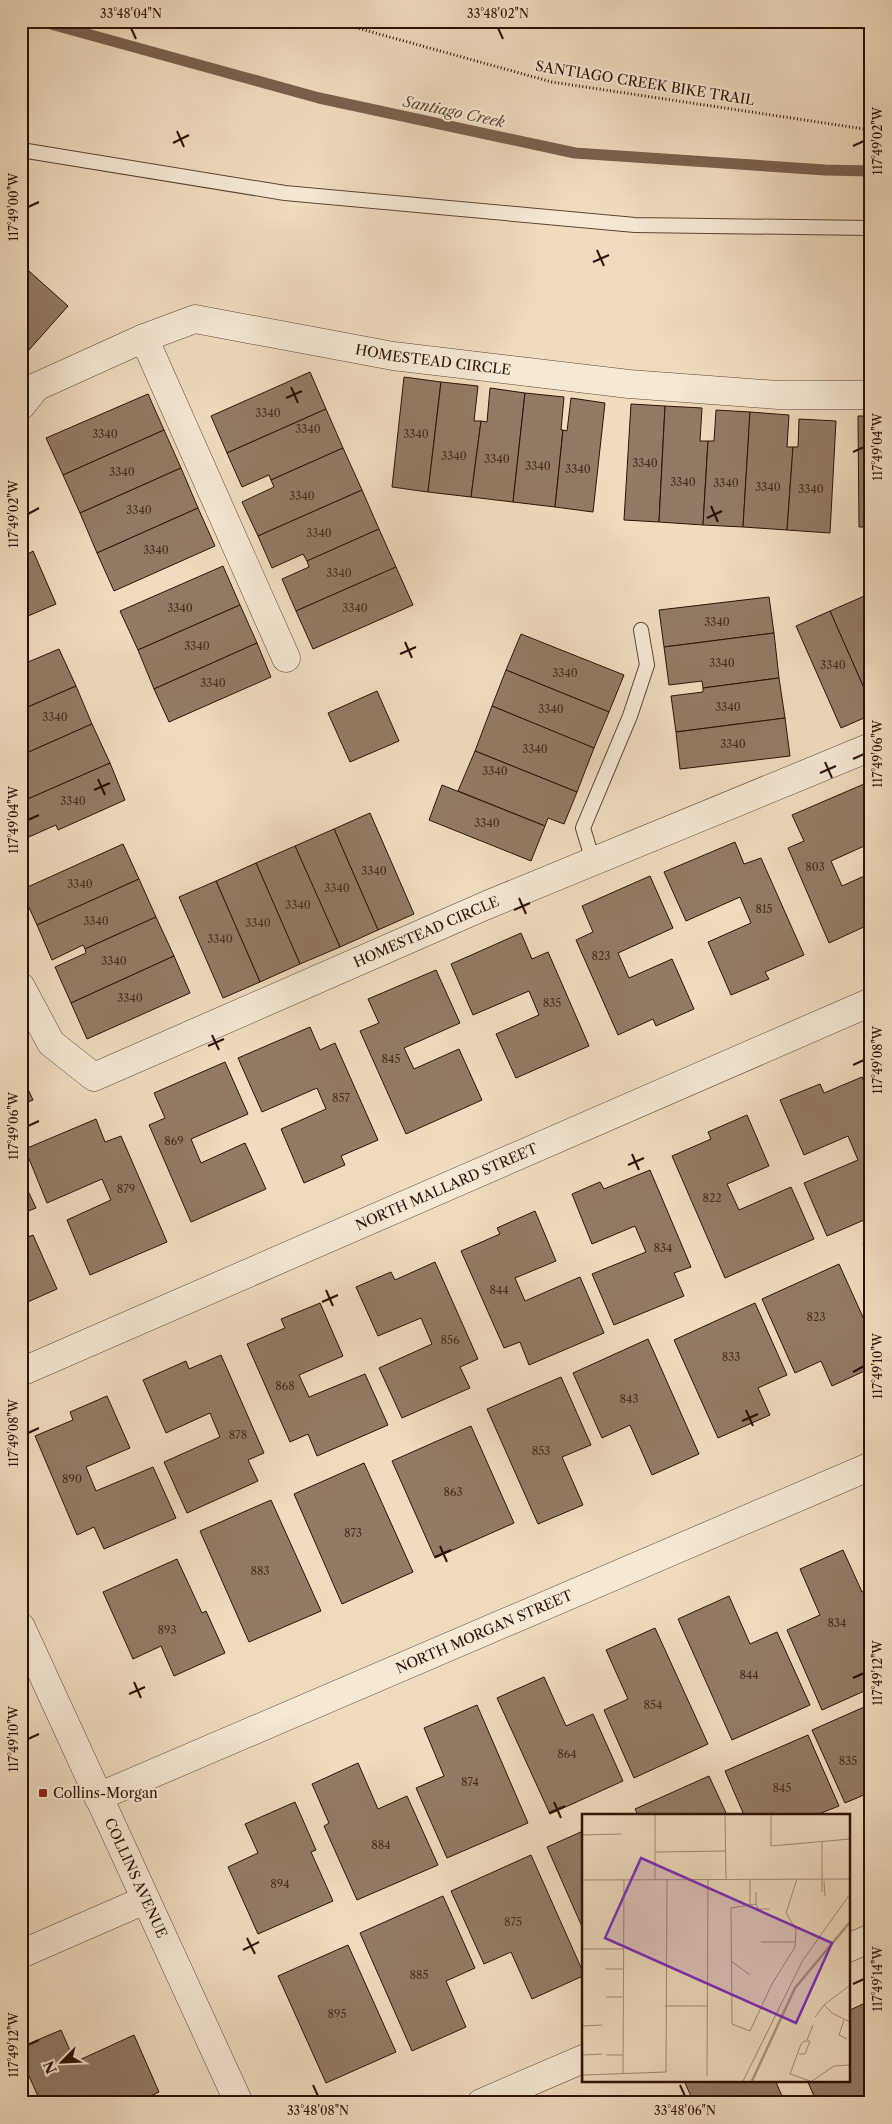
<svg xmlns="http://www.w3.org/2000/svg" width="892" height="2124" viewBox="0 0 892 2124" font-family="'Libre Caslon Text',serif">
<rect width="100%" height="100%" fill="#efdcbe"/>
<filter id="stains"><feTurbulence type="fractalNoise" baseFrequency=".004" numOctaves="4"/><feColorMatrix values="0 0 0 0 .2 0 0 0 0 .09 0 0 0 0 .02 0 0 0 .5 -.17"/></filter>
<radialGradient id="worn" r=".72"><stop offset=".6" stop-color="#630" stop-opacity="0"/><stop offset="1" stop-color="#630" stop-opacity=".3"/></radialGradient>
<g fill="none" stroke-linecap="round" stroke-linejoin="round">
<path stroke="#7a614f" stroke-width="11" d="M40 21 319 98 575 153 825 170 871 171"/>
</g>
<g fill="#927b66" stroke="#2e1106">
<path d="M851 21H871V23L851 24Z"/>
<path d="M21 264 68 306 21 359Z"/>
<path d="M310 372 326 409 227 453 211 416Z"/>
<path d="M404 377 441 382 428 492 392 487Z"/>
<path d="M441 382 478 386 474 421H481L471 497 428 492Z"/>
<path d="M490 388 525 393 513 502 471 497 481 421 487 422Z"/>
<path d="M525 393 564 397 561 430H563L555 507 513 502Z"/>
<path d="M148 394 164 430 63 475 46 438Z"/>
<path d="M571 398 605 403 593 512 555 507 563 430 567 431Z"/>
<path d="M631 404 665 406 659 522 624 520Z"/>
<path d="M665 406 702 408 700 441H708L703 525 659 522Z"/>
<path d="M326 409 343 448 271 480 269 475 242 487 227 453Z"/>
<path d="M716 410 750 412 743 527 703 525 708 441H714Z"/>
<path d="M750 412 789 415 787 447H793L787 530 743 527Z"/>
<path d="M858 416H871V527H859Z"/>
<path d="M799 419 836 421 830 533 787 530 793 447H798Z"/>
<path d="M164 430 181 468 80 513 63 475Z"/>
<path d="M343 448 362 490 258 536 242 502 274 487 271 480Z"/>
<path d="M181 468 198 508 97 553 80 513Z"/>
<path d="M362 490 379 529 307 561 303 554 272 568 258 536Z"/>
<path d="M198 508 215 546 114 591 97 553Z"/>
<path d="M379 529 396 567 296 611 282 579 309 567 307 561Z"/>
<path d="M21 539 28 554 33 551 56 604 21 619Z"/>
<path d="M223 566 240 605 138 650 120 611Z"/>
<path d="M396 567 413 605 313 649 296 611Z"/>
<path d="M869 594 871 599V704L830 611Z"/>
<path d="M769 597 774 633 664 647 659 610Z"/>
<path d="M240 605 257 643 154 689 138 650Z"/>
<path d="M830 611 871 704V715L841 728 796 626Z"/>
<path d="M774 633 779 678 703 688 702 681 669 685 664 647Z"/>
<path d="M521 634 624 675 609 712 506 670Z"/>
<path d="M257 643 271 677 169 722 154 689Z"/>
<path d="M59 649 76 686 21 710V665Z"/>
<path d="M506 670 609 712 594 748 492 706Z"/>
<path d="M779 678 785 718 676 732 671 696 703 692V688Z"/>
<path d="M76 686 92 724 22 755 21 710Z"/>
<path d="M377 691 399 741 350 762 328 713Z"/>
<path d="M492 706 594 748 577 792 475 751Z"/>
<path d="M785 718 790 756 680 769 676 732Z"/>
<path d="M92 724 110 763 21 802V761L24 760 22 755Z"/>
<path d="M475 751 577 792 564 824 548 818 545 826 458 791Z"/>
<path d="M110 763 125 800 58 830 56 825 22 840 21 802Z"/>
<path d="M864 784 871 799V843L831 861 842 886 871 873V932L869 933 866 926 829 943 788 848 804 841 792 815Z"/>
<path d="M442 785 545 826 531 861 429 820Z"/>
<path d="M370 813 414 914 378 930 334 829Z"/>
<path d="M334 829 378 930 340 947 295 846Z"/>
<path d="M735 842 744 864 761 858 804 955 765 972 769 979 731 995 708 942 751 923 740 897 686 921 664 872Z"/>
<path d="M123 844 139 879 37 925 21 890Z"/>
<path d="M295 846 340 947 300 964 256 863Z"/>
<path d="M256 863 300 964 260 982 216 881Z"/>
<path d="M650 876 673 928 618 953 629 978 672 959 694 1009 656 1026 653 1019 618 1035 576 940 593 932 582 906Z"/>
<path d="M139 879 156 917 85 949 83 945 52 960 37 925Z"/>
<path d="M216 881 260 982 223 998 179 897Z"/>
<path d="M156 917 174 956 71 1003 55 967 86 953 85 949Z"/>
<path d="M521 933 532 959 548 952 589 1046 516 1078 496 1034 539 1015 529 991 473 1015 451 964Z"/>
<path d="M174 956 190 993 87 1039 71 1003Z"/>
<path d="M436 970 460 1023 404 1048 414 1069 459 1049 482 1100 406 1134 360 1031 379 1023 368 999Z"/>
<path d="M310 1027 320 1050 335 1043 378 1140 341 1156 345 1165 304 1183 281 1129 326 1109 317 1088 262 1112 238 1058Z"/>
<path d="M225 1062 248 1114 191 1139 201 1163 245 1143 266 1189 191 1222 149 1125 165 1118 154 1093Z"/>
<path d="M21 1074 33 1100 21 1105Z"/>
<path d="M862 1077 871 1098V1217L827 1236 804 1183 858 1160 848 1136 804 1155 780 1100 820 1084 824 1093Z"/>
<path d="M747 1115 769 1166 727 1184 739 1210 791 1187 814 1239 725 1278 672 1156 711 1139 708 1132Z"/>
<path d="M96 1119 105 1142 121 1136 167 1242 90 1275 67 1220 111 1200 102 1179 47 1203 25 1149Z"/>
<path d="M650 1170 691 1267 674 1273 684 1296 614 1325 592 1274 646 1252 635 1226 592 1244 572 1194 600 1182 604 1189Z"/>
<path d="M21 1176 36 1208 21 1214Z"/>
<path d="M535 1211 556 1261 515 1278 525 1301 580 1277 604 1333 529 1365 520 1342 504 1348 461 1251 500 1234 497 1228Z"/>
<path d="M33 1235 57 1289 21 1305V1240Z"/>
<path d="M871 1240V1262L863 1244Z"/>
<path d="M435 1262 478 1359 460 1367 470 1388 402 1418 379 1368 432 1344 421 1318 378 1336 356 1287 391 1272 395 1280Z"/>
<path d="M839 1264 871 1335V1368L832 1386 821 1361 795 1373 762 1299Z"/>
<path d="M320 1303 343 1356 299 1375 309 1397 365 1374 388 1425 317 1456 308 1434 290 1442 247 1344 285 1328 281 1319Z"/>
<path d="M755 1303 787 1375 758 1388 770 1415 718 1438 674 1340Z"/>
<path d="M648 1339 699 1454 652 1475 630 1425 602 1438 573 1373Z"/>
<path d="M221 1355 264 1453 248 1460 258 1481 187 1513 164 1462 220 1437 210 1413 166 1433 143 1380 186 1361 189 1369Z"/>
<path d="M561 1377 591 1445 562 1457 583 1505 538 1524 487 1409Z"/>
<path d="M107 1396 130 1448 86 1467 96 1491 153 1467 176 1518 104 1549 94 1527 77 1535 35 1436 73 1420 70 1412Z"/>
<path d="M471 1426 514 1523 435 1558 392 1461Z"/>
<path d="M364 1463 413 1572 342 1604 294 1494Z"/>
<path d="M271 1500 321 1611 249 1642 200 1531Z"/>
<path d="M843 1550 862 1592 870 1589 871 1591V1688L822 1710 787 1630 820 1615 800 1569Z"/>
<path d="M177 1559 202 1613 206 1611 225 1653 174 1676 161 1646 133 1659 103 1592Z"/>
<path d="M729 1596 750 1644 777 1632 810 1705 732 1740 678 1619Z"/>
<path d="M655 1628 708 1744 634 1778 604 1710 628 1699 606 1650Z"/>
<path d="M544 1677 566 1726 593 1714 623 1781 550 1814 497 1698Z"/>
<path d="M871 1704V1792L845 1803 812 1730Z"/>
<path d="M477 1705 528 1823 447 1858 416 1788 444 1776 424 1728Z"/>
<path d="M808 1735 839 1806 816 1815H744L725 1771Z"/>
<path d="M358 1763 378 1809 407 1796 438 1865 357 1900 324 1826 329 1823 312 1784Z"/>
<path d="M709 1776 727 1815H638L635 1809Z"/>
<path d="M295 1802 316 1850 311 1852 333 1901 258 1934 228 1867 258 1853 245 1824Z"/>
<path d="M583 1831V1929L547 1847Z"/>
<path d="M531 1855 583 1972V1976L532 1999 511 1952 484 1964 451 1891Z"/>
<path d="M21 1869 28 1884 21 1887Z"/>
<path d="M443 1896 475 1968 446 1981 466 2027 412 2051 360 1933Z"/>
<path d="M348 1945 396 2052 326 2083 278 1976Z"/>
<path d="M863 2004 871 2021V2103H817L807 2080H848V2011Z"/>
<path d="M61 2030 75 2062 134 2035 159 2092 136 2103H41L21 2058V2047Z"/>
<path d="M691 2080H775L785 2103H694L685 2083Z"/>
<path d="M21 2084 29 2103H21Z"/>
</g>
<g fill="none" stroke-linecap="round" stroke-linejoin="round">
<g stroke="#5e4434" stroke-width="16">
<g id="service">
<path d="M21 150 285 193 635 225 871 228"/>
<path d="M593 861 583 828 630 716 647 665 641 630"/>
</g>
</g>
<g stroke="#5e4434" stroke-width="29">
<g id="minor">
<path d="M144 338 286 658"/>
<path id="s1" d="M21 406 36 387 144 338 195 319 393 356 629 384 778 395H871"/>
<path id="s2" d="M21 987 51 1043 94 1077 487 905 871 747"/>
<path id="s3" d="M21 1372 871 1002"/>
<path id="s4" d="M98 1797 871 1466"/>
<path d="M848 1948 871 1938"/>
<path d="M21 1954 145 1900"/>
<path d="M481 2103 583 2059"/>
</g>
</g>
<g stroke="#5e4434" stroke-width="29">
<g id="tertiary">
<path id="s5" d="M21 1627 239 2103"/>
</g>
</g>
<path stroke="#2e1106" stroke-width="3" stroke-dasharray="1 2.5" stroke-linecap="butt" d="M332 21 552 82 871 130"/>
<use href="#service" stroke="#f5e8d5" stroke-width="14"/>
<use href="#minor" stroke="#f5e8d5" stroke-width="28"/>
<use href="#tertiary" stroke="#f5e8d5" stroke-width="28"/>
</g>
<path fill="none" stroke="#2e1106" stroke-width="2" d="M131 28 136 39M498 28 503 39M177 131 184 147M173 143 189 135M853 146 864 141M28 207 39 202M597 250 604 266M593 262 609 255M291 387 298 403M286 398 302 391M853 452 864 447M711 506 718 522M28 514 39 508M707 518 722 511M405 642 412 658M400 654 416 647M853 759 864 754M825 762 832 778M820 773 836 766M98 779 105 795M94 790 110 783M28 820 39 815M519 898 526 914M514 910 530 903M212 1035 219 1050M208 1046 224 1039M853 1065 864 1060M28 1126 39 1121M632 1154 639 1170M628 1165 644 1158M326 1290 333 1306M322 1302 338 1295M853 1372 864 1366M746 1410 753 1426M742 1421 758 1414M28 1433 39 1428M440 1546 447 1562M435 1557 451 1550M853 1678 864 1673M134 1682 141 1698M129 1694 145 1687M28 1739 39 1734M554 1802 561 1818M549 1813 565 1806M247 1938 255 1954M243 1950 259 1942M853 1984 864 1979M28 2045 39 2040M313 2085 318 2096M680 2085 685 2096"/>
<rect fill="#8f2418" stroke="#f5e8d5" stroke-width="2" x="38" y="1788" width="10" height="10" rx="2.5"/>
<g text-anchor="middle" stroke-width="4" stroke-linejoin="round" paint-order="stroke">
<g font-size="11" fill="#472c1e">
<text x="268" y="417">3340</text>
<text x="308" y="433">3340</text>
<text x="105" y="438">3340</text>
<text x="416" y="438">3340</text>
<text x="454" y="460">3340</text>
<text x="497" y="463">3340</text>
<text x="645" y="467">3340</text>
<text x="538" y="470">3340</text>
<text x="578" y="473">3340</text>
<text x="122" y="476">3340</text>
<text x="683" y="486">3340</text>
<text x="726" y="487">3340</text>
<text x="768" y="491">3340</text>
<text x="811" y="493">3340</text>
<text x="302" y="500">3340</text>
<text x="139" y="514">3340</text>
<text x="319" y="537">3340</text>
<text x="156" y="554">3340</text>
<text x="339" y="577">3340</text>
<text x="180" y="612">3340</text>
<text x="355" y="612">3340</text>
<text x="717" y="626">3340</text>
<text x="197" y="650">3340</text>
<text x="722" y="667">3340</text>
<text x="833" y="669">3340</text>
<text x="565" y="677">3340</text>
<text x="213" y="687">3340</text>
<text x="728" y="711">3340</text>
<text x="551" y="713">3340</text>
<text x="55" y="721">3340</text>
<text x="733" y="748">3340</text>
<text x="535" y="753">3340</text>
<text x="495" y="775">3340</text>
<text x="73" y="805">3340</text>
<text x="487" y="827">3340</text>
<text x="815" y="871">803</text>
<text x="374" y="875">3340</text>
<text x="80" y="888">3340</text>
<text x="337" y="892">3340</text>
<text x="298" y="909">3340</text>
<text x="764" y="913">815</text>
<text x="96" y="925">3340</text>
<text x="258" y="927">3340</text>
<text x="220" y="943">3340</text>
<text x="601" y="960">823</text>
<text x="114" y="965">3340</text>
<text x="130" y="1002">3340</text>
<text x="552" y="1007">835</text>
<text x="391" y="1063">845</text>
<text x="341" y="1102">857</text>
<text x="174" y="1145">869</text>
<text x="126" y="1193">879</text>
<text x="712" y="1202">822</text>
<text x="663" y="1252">834</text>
<text x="499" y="1294">844</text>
<text x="816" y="1321">823</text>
<text x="450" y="1344">856</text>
<text x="731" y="1361">833</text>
<text x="285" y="1390">868</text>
<text x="629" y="1403">843</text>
<text x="238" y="1439">878</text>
<text x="541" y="1455">853</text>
<text x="72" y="1483">890</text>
<text x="453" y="1496">863</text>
<text x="353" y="1537">873</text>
<text x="260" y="1575">883</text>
<text x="837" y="1627">834</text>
<text x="167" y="1634">893</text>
<text x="749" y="1679">844</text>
<text x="653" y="1709">854</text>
<text x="567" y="1758">864</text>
<text x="848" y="1765">835</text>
<text x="470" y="1786">874</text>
<text x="782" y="1792">845</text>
<text x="381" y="1849">884</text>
<text x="280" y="1888">894</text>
<text x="513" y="1926">875</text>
<text x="419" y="1979">885</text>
<text x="337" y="2018">895</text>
</g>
<g font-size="14" fill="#2e1106" stroke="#f5e8d5">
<text transform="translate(645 83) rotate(9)" y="5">SANTIAGO CREEK BIKE TRAIL</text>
<text dy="5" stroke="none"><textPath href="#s1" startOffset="439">HOMESTEAD CIRCLE</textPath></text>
<text dy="5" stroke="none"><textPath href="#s2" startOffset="481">HOMESTEAD CIRCLE</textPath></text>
<text dy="5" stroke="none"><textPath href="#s3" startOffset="464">NORTH MALLARD STREET</textPath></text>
<text dy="5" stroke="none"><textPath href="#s4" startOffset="420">NORTH MORGAN STREET</textPath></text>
<text dy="5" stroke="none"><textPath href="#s5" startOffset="276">COLLINS AVENUE</textPath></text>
</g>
<g font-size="14" fill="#2e1106" stroke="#f5e8d5" text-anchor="start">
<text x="53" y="1798">Collins-Morgan</text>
</g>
<g font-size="15" font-style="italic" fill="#614736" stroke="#f5e8d5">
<text transform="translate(454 112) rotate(12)" y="5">Santiago Creek</text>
</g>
</g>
<g transform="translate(582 1814)">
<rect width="268" height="268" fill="#efdcbe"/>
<path fill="none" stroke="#ad977f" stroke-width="2.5" d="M170 267 213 174 268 108"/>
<path fill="none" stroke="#a28b74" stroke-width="1" d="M73 0V66M143 0 144 66M189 0V32L268 25M0 21 39 20M74 38 144 37M0 66 268 65M242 67 243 82M174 78V90L149 94 150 210 168 217 190 170 213 133 214 116 204 99 215 65M240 78V28M174 90 176 95H188M168 91V66M179 128H214M0 135H41M149 147 168 161M23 155H41M0 174 1 267M24 183H41M242 191 250 199 268 208M83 192H125M233 203 242 191 268 171M262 206 257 221 265 225M1 212 20 211M225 226 231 211M217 240H223L228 227H222L219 230 208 260 228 267M1 241 20 240M24 241H41M41 260 42 66M1 261 84 258 85 66M125 262 126 65M161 267 221 146 268 80M230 267 252 252 268 251"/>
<path fill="#7b2cbf" fill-opacity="0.15" stroke="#7b2cbf" stroke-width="2.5" d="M59 44 250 129 214 209 23 124Z"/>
<rect width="268" height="268" fill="none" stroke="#2e1106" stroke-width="2.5"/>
</g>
<rect width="892" height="2124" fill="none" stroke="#efdcbe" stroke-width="55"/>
<g transform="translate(62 2062) rotate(246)" stroke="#f5e8d5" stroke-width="4" paint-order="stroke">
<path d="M0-4L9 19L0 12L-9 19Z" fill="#2e1106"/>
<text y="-8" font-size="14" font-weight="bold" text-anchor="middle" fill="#2e1106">N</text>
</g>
<rect x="28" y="28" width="836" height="2068" fill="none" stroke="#2e1106" stroke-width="2"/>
<g font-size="12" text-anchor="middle" fill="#2e1106">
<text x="131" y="18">33°48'04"N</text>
<text x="498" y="18">33°48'02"N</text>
<text transform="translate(878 141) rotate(-90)" y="4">117°49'02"W</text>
<text transform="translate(14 207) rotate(-90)" y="4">117°49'00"W</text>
<text transform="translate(878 447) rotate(-90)" y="4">117°49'04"W</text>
<text transform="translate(14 514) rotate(-90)" y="4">117°49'02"W</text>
<text transform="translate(878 754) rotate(-90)" y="4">117°49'06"W</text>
<text transform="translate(14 820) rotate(-90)" y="4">117°49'04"W</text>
<text transform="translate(878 1060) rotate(-90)" y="4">117°49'08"W</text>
<text transform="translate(14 1126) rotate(-90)" y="4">117°49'06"W</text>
<text transform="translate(878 1366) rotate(-90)" y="4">117°49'10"W</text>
<text transform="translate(14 1433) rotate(-90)" y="4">117°49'08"W</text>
<text transform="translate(878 1673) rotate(-90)" y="4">117°49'12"W</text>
<text transform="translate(14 1739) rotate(-90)" y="4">117°49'10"W</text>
<text transform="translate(878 1979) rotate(-90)" y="4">117°49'14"W</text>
<text transform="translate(14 2045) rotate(-90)" y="4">117°49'12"W</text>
<text x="318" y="2115">33°48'08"N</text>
<text x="685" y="2115">33°48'06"N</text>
</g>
<rect width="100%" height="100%" filter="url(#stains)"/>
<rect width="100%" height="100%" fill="url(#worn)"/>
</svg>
